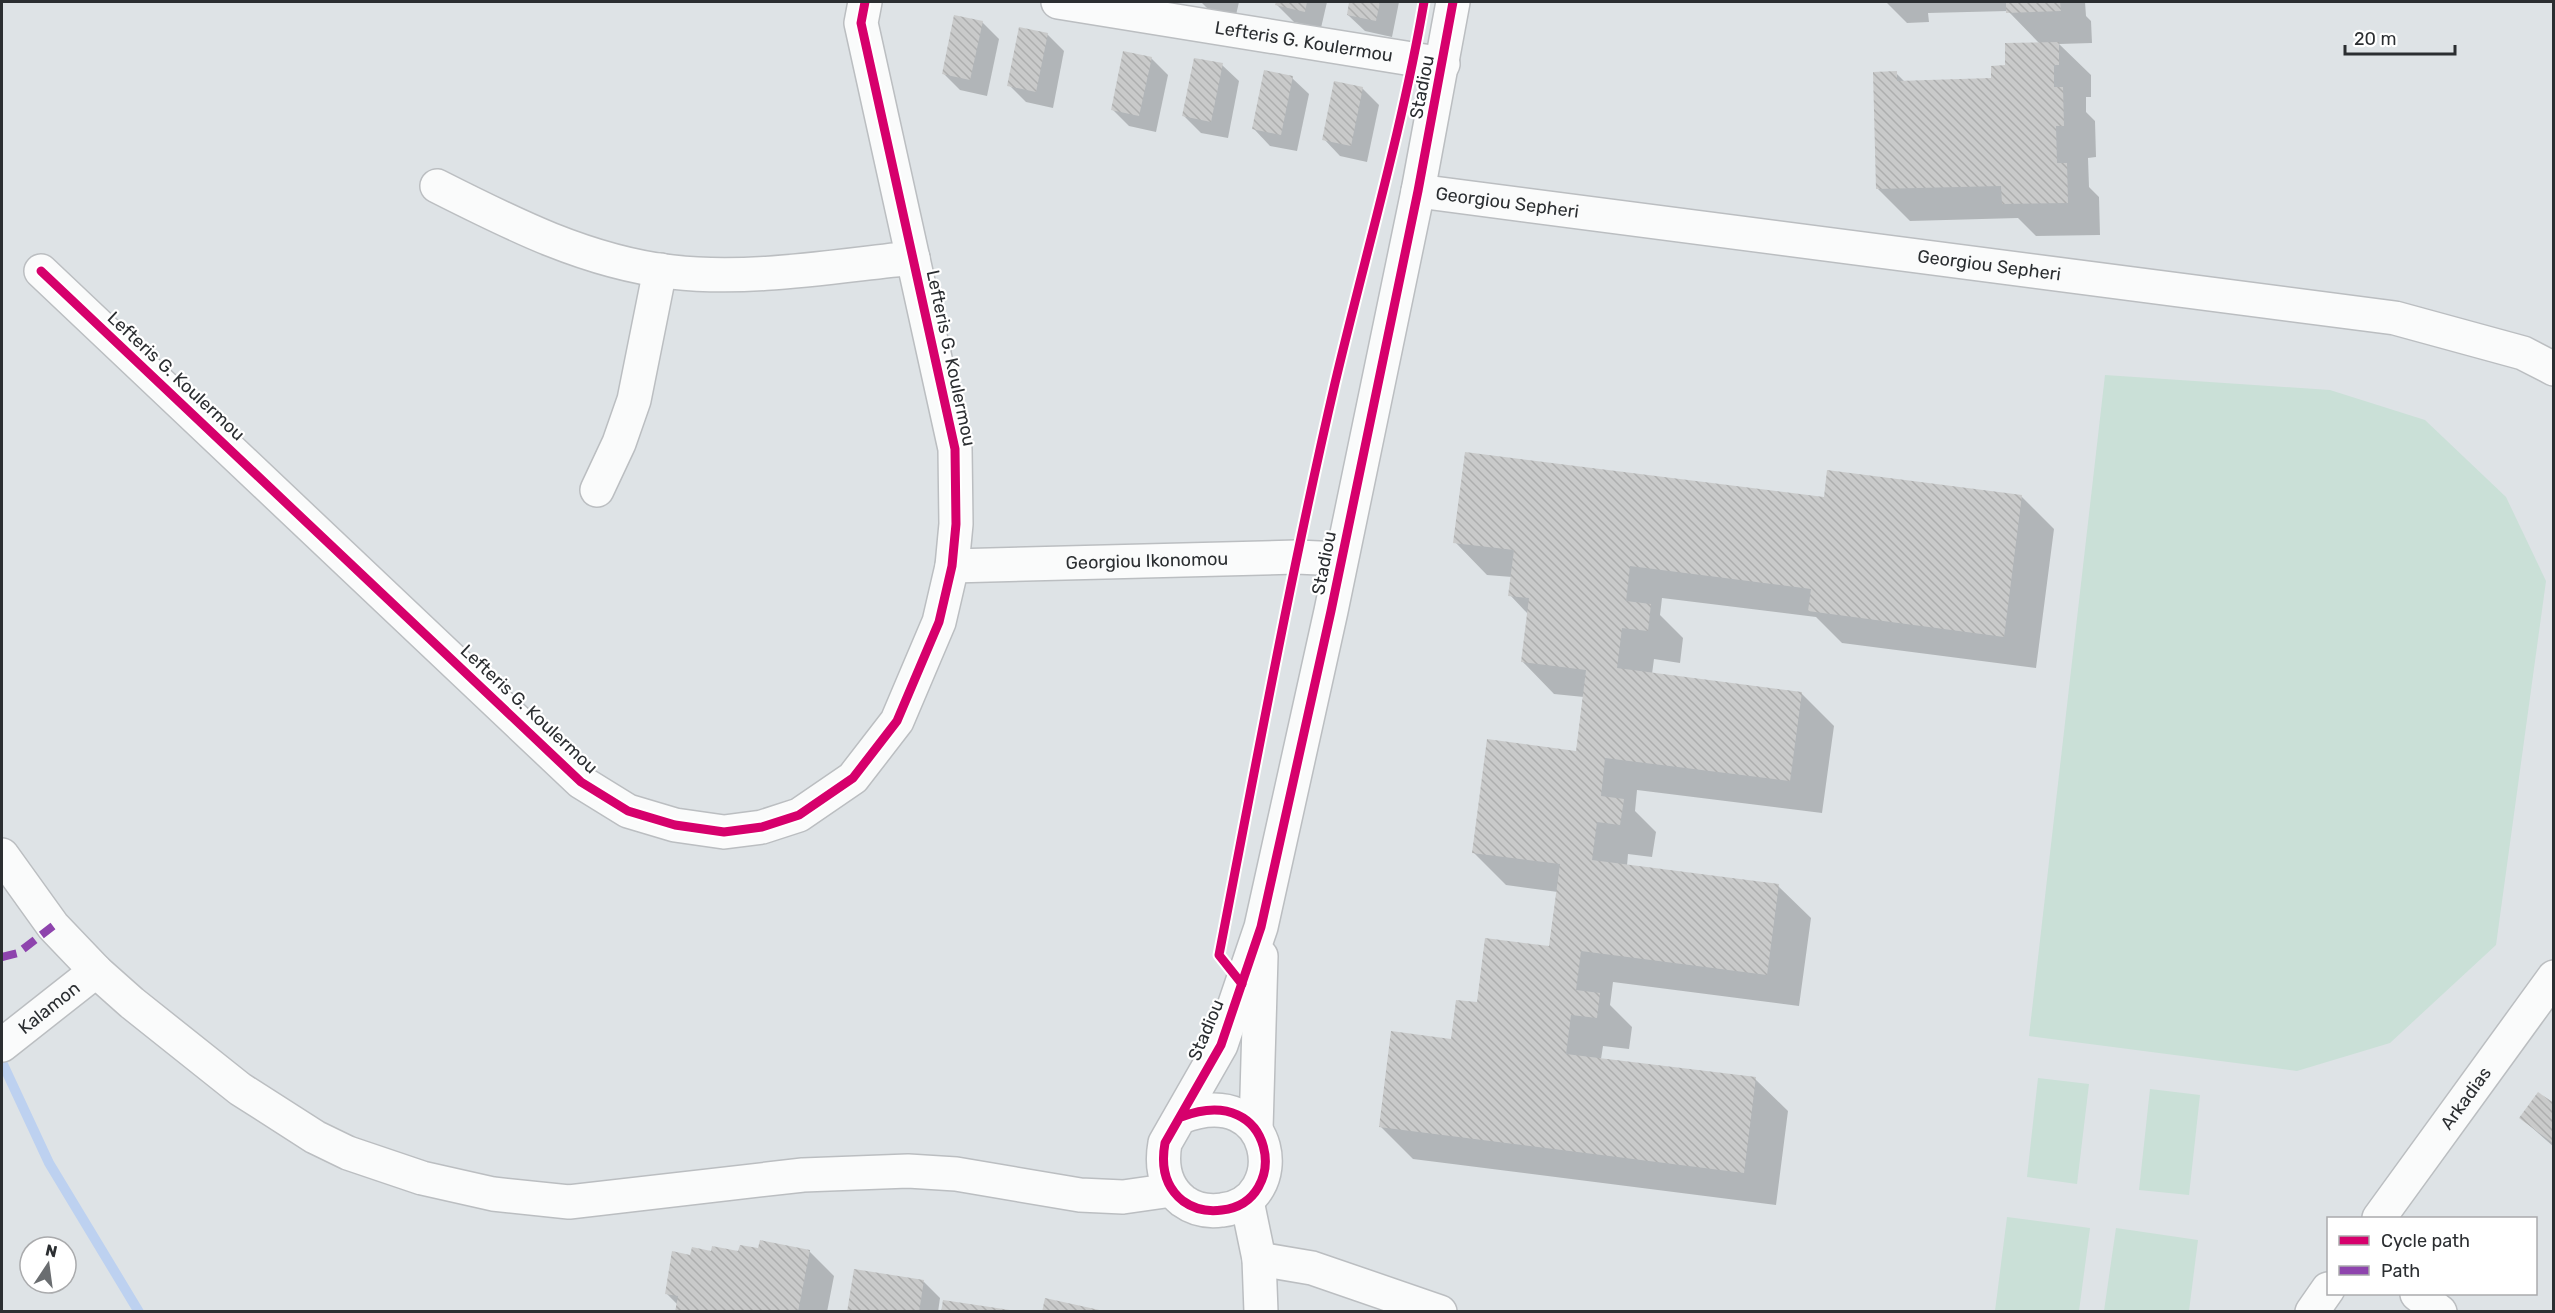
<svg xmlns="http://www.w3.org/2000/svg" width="2555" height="1313" viewBox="0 0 2555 1313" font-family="Rubik,sans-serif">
<defs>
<pattern id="building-back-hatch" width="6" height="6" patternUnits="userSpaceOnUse" patternTransform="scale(1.5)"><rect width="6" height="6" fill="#c9caca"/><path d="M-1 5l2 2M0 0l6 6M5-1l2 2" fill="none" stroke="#adaeae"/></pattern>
</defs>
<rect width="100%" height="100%" fill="#dee3e6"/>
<g fill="#cae0d7">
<path d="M2105 375 2330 390 2425 420 2506 497 2546 581 2496 945 2390 1043 2297 1071 2029 1036Z"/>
<path d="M2038 1078 2089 1084 2077 1184 2027 1177Z"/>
<path d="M2150 1089 2200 1095 2189 1195 2139 1190Z"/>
<path d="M2007 1217 2090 1228 2079 1311H1995Z"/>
<path d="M2116 1228 2198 1240 2189 1311H2104Z"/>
</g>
<g fill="#0003">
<path d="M1201 2H1239L1236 15 1209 10Z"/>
<path d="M1278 2H1327L1321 28 1294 22 1277 5Z"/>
<path d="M1351 2H1399L1392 37 1365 31 1348 15Z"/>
<path d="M1886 2H2085L2086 16 2091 21 2092 43 2059 44 2091 75V97H2086V112L2095 121 2096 157 2088 158 2089 187 2099 197 2100 235 2036 236 2018 218 1910 221 1877 188 1896 73 1905 82 1993 80 2039 43 2008 11 1928 13 1929 22 1907 23Z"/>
<path d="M982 22 999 39 987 96 960 90 943 73Z"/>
<path d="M1047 34 1064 51 1053 108 1026 102 1009 85Z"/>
<path d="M1151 58 1168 75 1156 132 1129 126 1112 109Z"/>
<path d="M1222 65 1239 81 1228 138 1201 133 1184 116Z"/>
<path d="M1292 78 1309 94 1297 151 1270 146 1254 129Z"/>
<path d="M1362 88 1379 105 1367 162 1340 156 1324 139Z"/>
<path d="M2021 496 2054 529 2036 668 1842 643 1816 617 1662 598 1660 615 1683 638 1680 663 1654 659 1652 674 1801 693 1834 726 1822 813 1637 790 1635 811 1656 832 1652 857 1628 854 1627 866 1778 886 1811 918 1799 1006 1613 982 1610 1005 1632 1027 1629 1049 1603 1046 1601 1059 1755 1079 1788 1111 1776 1205 1413 1159 1380 1126 1453 1041 1478 1004 1551 948 1558 892 1506 885 1474 853 1577 752 1584 697 1554 694 1522 661 1528 614 1510 595 1512 577 1487 575 1455 542 1825 499Z"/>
<path d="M2554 1105V1147L2521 1118Z"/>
<path d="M759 1250 809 1251 834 1276 827 1312H677L678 1305 666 1293 691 1256Z"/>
<path d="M923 1281 940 1298 938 1312H849Z"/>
</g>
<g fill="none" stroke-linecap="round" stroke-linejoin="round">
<path stroke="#bdd1f0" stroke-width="10" d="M2 1062 49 1163 139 1312"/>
</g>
<g fill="url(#building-back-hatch)">
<path d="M1276 2H1307L1305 12 1275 5Z"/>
<path d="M1349 2H1380L1376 21 1347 15Z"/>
<path d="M2006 2H2060L2061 11 2006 13Z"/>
<path d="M954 15 983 21 970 80 942 74Z"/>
<path d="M1019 27 1048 33 1036 92 1007 86Z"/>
<path d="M2059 42V65H2054V87H2063L2064 126H2056L2057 163H2067L2068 203 2002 204 2001 186 1876 189 1873 72 1897 71V81L1991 78V66L2005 65V43Z"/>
<path d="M1123 51 1152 57 1139 116 1111 110Z"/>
<path d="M1194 58 1223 63 1211 122 1182 116Z"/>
<path d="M1264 70 1293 76 1281 135 1252 129Z"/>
<path d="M1334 81 1363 87 1351 146 1322 140Z"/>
<path d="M1465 452 1824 497 1827 470 2022 495 2004 637 1808 611 1811 589 1630 566 1626 601 1651 604 1648 631 1622 628 1617 668 1802 692 1790 781 1605 758 1601 796 1624 799 1620 825 1597 822 1592 860 1779 884 1767 975 1581 951 1576 990 1600 993 1597 1018 1571 1015 1566 1054 1756 1077 1744 1173 1379 1127 1391 1031 1451 1039 1456 1000 1477 1002 1485 938 1549 946 1560 864 1472 853 1487 739 1576 751 1586 670 1521 662 1529 598 1508 596 1514 550 1453 543Z"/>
<path d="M2538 1092 2554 1103V1144L2519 1118Z"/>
<path d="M760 1240 810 1250 798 1312H675L678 1296 665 1294 672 1251 690 1255 692 1247 711 1251 712 1246 738 1251 740 1245 758 1248Z"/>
<path d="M854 1269 924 1280 919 1312H847Z"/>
<path d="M1045 1298 1104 1311V1312H1042Z"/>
<path d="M943 1300 1010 1310 1009 1312H941Z"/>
</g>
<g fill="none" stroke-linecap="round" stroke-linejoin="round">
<g stroke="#bbbec1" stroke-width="36">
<g id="street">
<path id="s1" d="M1058 2 1443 64"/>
<path d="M437 186C512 224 587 262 672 272 751 281 834 266 913 258"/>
<path id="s2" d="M1418 191 2395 318 2523 353 2554 369"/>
<path d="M41 271 581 782 628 811 675 825 724 832 762 827 799 815 853 778 897 721 939 622 952 566 956 524 955 449 861 23 865 2"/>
<path d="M597 490 619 443 634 400 660 270"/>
<path id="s3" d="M952 566 1297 557 1341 559"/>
<path d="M2 855 53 926 96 971 132 1003 240 1089 315 1137 348 1153 422 1178 493 1194 569 1202 803 1175 908 1171 956 1174 1080 1195 1123 1197 1172 1190"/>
<path id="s4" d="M2 1045 96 971"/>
<path id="s5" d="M2379 1218 2554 977"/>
<path d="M1259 1259 1312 1268 1440 1312"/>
<path d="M2417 1294 2440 1312"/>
<path d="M2312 1312 2328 1289"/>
</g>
</g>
<g stroke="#bbbec1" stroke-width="36">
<g id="secondary">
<path d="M1181 1117C1276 1080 1292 1202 1222 1210 1208 1212 1194 1209 1183 1201 1164 1186 1161 1165 1165 1143L1221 1045 1261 927 1331 611 1418 191 1453 2"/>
<path d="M1256 1129 1261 956"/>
<path d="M1247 1201 1259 1259 1261 1312"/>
</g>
</g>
<use href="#street" stroke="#fafbfb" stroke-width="33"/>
<use href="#secondary" stroke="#fafbfb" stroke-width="33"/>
<path stroke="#8e44ad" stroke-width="8" stroke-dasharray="15 8" stroke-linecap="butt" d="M2 957 18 953 53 926"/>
<g stroke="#fff" stroke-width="13">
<g id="cycleway">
<path d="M41 271 581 782 628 811 675 825 724 832 762 827 799 815 853 778 897 721 939 622 952 566 956 524 955 449 861 23 865 2"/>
<path d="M1242 984 1219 955C1256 764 1291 573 1335 383 1365 256 1402 130 1424 2"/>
<path d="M1181 1117C1276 1080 1292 1202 1222 1210 1208 1212 1194 1209 1183 1201 1164 1186 1161 1165 1165 1143L1221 1045 1261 927 1331 611 1418 191 1453 2"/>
</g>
</g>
<use href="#cycleway" stroke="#d6006c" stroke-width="9"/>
</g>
<g text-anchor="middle" stroke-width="4.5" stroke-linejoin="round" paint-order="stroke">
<g font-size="18" fill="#2b2e31" stroke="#fff">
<text dy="6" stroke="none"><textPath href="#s1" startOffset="249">Lefteris G. Koulermou</textPath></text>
<text transform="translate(1422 87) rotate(-79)" y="6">Stadiou</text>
<text dy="6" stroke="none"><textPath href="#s2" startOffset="90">Georgiou Sepheri</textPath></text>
<text dy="6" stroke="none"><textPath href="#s2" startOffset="576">Georgiou Sepheri</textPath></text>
<text transform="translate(951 358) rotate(78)" y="6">Lefteris G. Koulermou</text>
<text transform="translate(176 376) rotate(43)" y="6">Lefteris G. Koulermou</text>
<text dy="6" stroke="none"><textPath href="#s3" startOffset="195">Georgiou Ikonomou</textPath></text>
<text transform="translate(1324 563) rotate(-79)" y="6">Stadiou</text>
<text transform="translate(529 709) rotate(43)" y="6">Lefteris G. Koulermou</text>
<text dy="6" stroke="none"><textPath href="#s4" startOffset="60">Kalamon</textPath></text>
<text transform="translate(1206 1030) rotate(-67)" y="6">Stadiou</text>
<text dy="6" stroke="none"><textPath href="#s5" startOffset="148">Arkadias</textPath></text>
</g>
</g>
<rect width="2555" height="1313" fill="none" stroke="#2b2e31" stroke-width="6"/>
<rect x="2327" y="1217" width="210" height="78" fill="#ffffff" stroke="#aaabad" stroke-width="1.5"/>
<rect x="2339" y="1236" width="30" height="9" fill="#d6006c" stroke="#aaabad" stroke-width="1.5"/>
<text x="2381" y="1247" font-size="18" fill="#2b2e31">Cycle path</text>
<rect x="2339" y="1266" width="30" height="9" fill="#8e44ad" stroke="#aaabad" stroke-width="1.5"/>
<text x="2381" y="1277" font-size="18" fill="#2b2e31">Path</text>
<g transform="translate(48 1265) rotate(13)"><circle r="28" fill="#ffffff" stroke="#aaabad" stroke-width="1.5"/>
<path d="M0-4.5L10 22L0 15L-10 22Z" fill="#6a6d70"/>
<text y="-9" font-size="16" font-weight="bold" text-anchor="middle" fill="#2b2e31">N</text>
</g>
<path d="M2345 45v9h110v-9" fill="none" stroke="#2b2e31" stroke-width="3"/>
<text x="2354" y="45" font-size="18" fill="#2b2e31" stroke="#ffffff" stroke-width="4.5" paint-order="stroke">20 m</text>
</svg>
